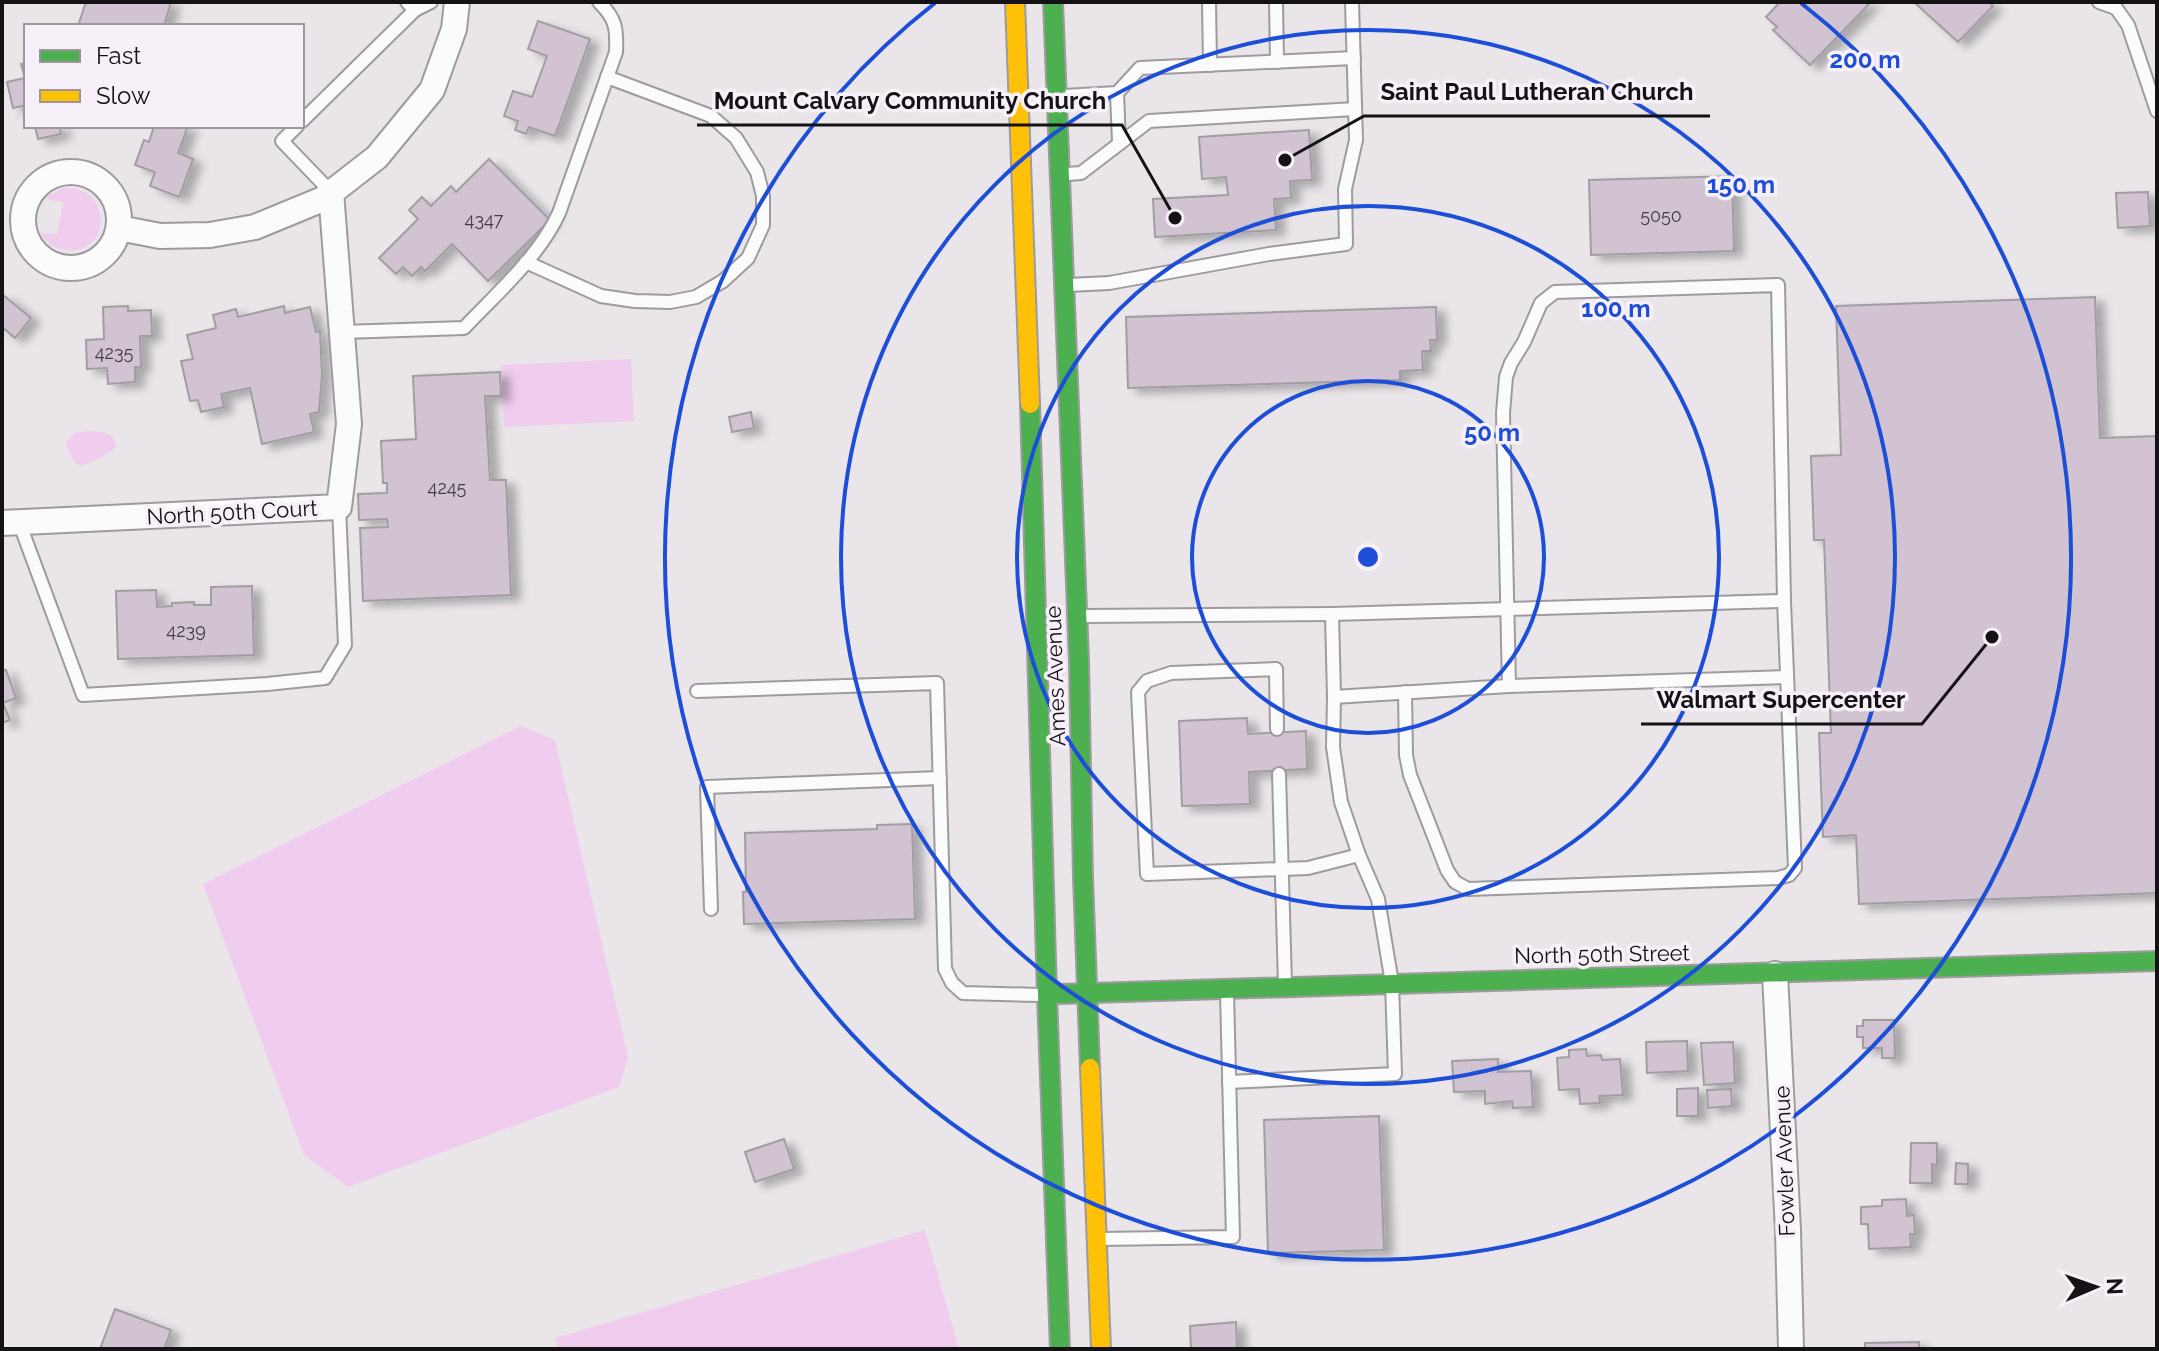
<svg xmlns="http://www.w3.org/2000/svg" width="2159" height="1351" viewBox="0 0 2159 1351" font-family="Raleway,sans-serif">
<defs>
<filter id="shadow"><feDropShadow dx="9" dy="5" stdDeviation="4" flood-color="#0004"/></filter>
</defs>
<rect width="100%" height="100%" fill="#e9e5e9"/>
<g fill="#f0ccee">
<path d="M64 188C113 185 112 256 66 250 54 249 47 243 40 233L57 234 63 202 50 200 46 196Z"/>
<path d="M631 359 634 421 504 427 501 365Z"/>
<path d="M87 431C100 432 116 431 116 447 111 453 87 465 79 466L73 459 65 444 75 433Z"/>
<path d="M521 726 555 740 628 1057 619 1087 348 1187 304 1155 203 884Z"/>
<path d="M925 1230 959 1349H558L555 1338Z"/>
</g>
<g fill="#d2c3d2" stroke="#a19ea1" stroke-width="2" filter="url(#shadow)">
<path d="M86 2H171L164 26H78Z"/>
<path d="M1780 2H1871L1810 65 1773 30 1777 27 1766 17Z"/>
<path d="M1914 2H1989L1993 6 1958 42Z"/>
<path d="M538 21 590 39 555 136 529 127 526 134 515 130 518 121 504 116 513 91 532 97 547 56 528 49Z"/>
<path d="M26 63V105L13 108 7 82 25 78 21 64Z"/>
<path d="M35 126H64L60 127 61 134 38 139Z"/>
<path d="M154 126H188L178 153 193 159 179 197 150 186 155 172 135 165 144 140 149 142Z"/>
<path d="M1309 130 1312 180 1290 181 1291 198 1274 199 1276 230 1155 237 1153 199 1228 195 1226 177 1202 179 1199 137Z"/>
<path d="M489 159 550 220 488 281 452 244 425 271 421 267 412 276 403 267 396 274 379 258 418 219 409 210 422 197 431 206 451 186 456 192Z"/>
<path d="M1732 176 1734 251 1591 255 1589 180Z"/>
<path d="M2148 192 2150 226 2118 228 2116 193Z"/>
<path d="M2 294 31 318 15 338 2 327Z"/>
<path d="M2095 297 2100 438 2157 436V893L1859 904 1856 835 1823 837 1819 733H1831L1824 540H1814L1811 456 1841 455 1836 306Z"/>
<path d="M128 306V311L151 310 152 336H140L141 367H135V382L108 384 107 368 87 369 86 340 104 339 103 307Z"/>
<path d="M284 306 285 313 310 307 316 332 320 331 322 375 319 412 310 414 314 432 262 444 250 388 221 394 224 407 201 412 198 400 190 401 181 361 193 359 187 335 216 328 213 315 236 309 238 317Z"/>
<path d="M1436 307 1437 340H1430L1431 351H1422L1423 370 1400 371V380L1128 388 1126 317Z"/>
<path d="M500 372 501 396H485L490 480H506L511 595 363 601 360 528 388 527 387 519 359 520 358 494 387 493V483H383L381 441 416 439 413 376Z"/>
<path d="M751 412 754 428 732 432 729 417Z"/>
<path d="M252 586 254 655 118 659 116 591 156 590 157 607 172 606V603L194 602V605H211V587Z"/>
<path d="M2 667 3 670H6L16 698 3 703 10 720 2 723Z"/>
<path d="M1247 718 1248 734 1306 731 1307 769 1249 772 1250 804 1182 806 1179 721Z"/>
<path d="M912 824 915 919 744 924 743 892H746L745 833 877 829V825Z"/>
<path d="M1863 1020H1894L1895 1058H1882V1048H1863V1037H1857V1026H1863Z"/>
<path d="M1687 1041 1688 1071 1647 1073 1646 1042Z"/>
<path d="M1733 1042 1735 1083 1704 1085 1701 1043Z"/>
<path d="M1586 1049 1587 1056 1601 1055 1602 1060 1620 1059 1623 1095 1599 1096 1600 1103 1580 1104 1579 1089 1559 1090 1557 1058 1569 1057V1050Z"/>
<path d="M1498 1059V1072L1531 1071 1533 1107 1513 1108 1512 1101 1485 1104V1091L1454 1092 1452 1061Z"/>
<path d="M1698 1088V1116H1677V1089Z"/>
<path d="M1731 1089 1732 1106 1708 1108 1707 1090Z"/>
<path d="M1379 1116 1384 1250 1268 1253 1264 1120Z"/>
<path d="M784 1139 794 1169 755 1182 745 1152Z"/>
<path d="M1911 1143H1937V1165L1932 1164V1183H1910Z"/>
<path d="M1956 1163 1968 1164V1184H1955Z"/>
<path d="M1906 1199 1907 1216 1914 1215 1915 1234H1910L1911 1247 1869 1249 1868 1224H1861V1207L1882 1206V1200Z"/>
<path d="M115 1309 171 1330 164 1349H100Z"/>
<path d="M1236 1322 1237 1349H1191L1190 1326Z"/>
<path d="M1919 1342V1349H1865V1343Z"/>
</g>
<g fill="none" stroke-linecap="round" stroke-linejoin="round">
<g stroke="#9e9b9e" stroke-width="16">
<g id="lane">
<path d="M407 2 415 10 431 2"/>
<path d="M1209 2 1210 65"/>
<path d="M1276 2 1277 62"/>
<path d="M2099 2 2116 8 2128 25 2157 111"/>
<path d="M1117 93 1119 142"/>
<path d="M1064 96 1117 93 1140 68 1354 58"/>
<path d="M302 121 415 10"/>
<path d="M297 126 282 141 331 192"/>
<path d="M1067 174 1081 173 1149 121 1355 109"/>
<path d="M526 262 601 296 635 301 670 302 696 297 723 281 748 258 763 225V196L757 172 736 138 711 116 607 77"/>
<path d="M1068 285 1109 283 1269 254 1346 244 1345 189 1356 140 1352 2"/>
<path d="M342 332 464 328C498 292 538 258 559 213L616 52C617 28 616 19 599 2"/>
<path d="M19 522 83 695 267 684 325 678 345 645 339 507"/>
<path d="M1084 616 1332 614 1784 601"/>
<path d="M697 691 937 683 945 969 952 983 963 993 1040 995"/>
<path d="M1405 692 1406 755 1410 775 1447 870 1455 882 1468 889 1778 878 1789 875 1795 868 1784 601 1778 285 1555 292 1541 303 1524 342 1511 363 1506 377 1503 413 1509 686"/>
<path d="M1334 697 1509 686 1787 677"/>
<path d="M1277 729 1276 669 1171 673 1147 681 1138 692 1147 874 1308 868 1359 855"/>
<path d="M1279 774 1285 984"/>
<path d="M711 909 707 787 940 778"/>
<path d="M1229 1082 1395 1074 1392 983 1378 899 1359 855 1341 802 1333 747 1334 697 1332 614"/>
<path d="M1100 1239 1233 1237 1227 992"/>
</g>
</g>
<g stroke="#9e9b9e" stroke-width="28">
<g id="street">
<circle cx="71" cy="220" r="48"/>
<path d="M119 228 160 236 210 235 255 227 323 199 377 157 432 90 454 29 457 2"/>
<path d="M2 523 339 507 349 424 331 192"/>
<path d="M1775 974 1788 1231 1791 1349"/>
</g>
</g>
<g stroke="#9e9b9e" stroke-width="22">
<g id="fast">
<path d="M1053 2 1079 661 1083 878 1090 1068"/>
<path d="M1030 404 1047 995 1060 1349"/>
<path d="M1059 994 2157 961"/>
</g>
</g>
<g stroke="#9e9b9e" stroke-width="22">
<g id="slow">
<path d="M1015 2 1030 404"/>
<path d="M1090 1068 1101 1349"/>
</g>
</g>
<use href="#lane" stroke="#fcfbfc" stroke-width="12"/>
<use href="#street" stroke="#fcfbfc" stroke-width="24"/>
<use href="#fast" stroke="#4caf50" stroke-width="18"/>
<use href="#slow" stroke="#ffc107" stroke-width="18"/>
</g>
<g fill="none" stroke="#1d4ed8" stroke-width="4">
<circle cx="1368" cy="557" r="176"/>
<circle cx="1368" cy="557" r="351"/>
<circle cx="1368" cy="557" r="527"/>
<path d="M1801 3A703 703 0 1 1 935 3"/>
</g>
<g text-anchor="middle" stroke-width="7" stroke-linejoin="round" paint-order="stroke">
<g font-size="18" fill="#443e44">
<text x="1661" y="222">5050</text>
<text x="484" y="226">4347</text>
<text x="114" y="359">4235</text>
<text x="447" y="494">4245</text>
<text x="186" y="637">4239</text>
</g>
<g font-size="22" fill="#141214" stroke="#f8f0f8">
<text transform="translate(232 512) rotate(-3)" y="8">North 50th Court</text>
<text transform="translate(1055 676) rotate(-92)" y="8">Ames Avenue</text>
<text transform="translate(1602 954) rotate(-1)" y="8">North 50th Street</text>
<text transform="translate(1784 1161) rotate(-92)" y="8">Fowler Avenue</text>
</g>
</g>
<circle cx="1368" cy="557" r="12" fill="#1d4ed8" stroke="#f8f0f8" stroke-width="4"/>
<g font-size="24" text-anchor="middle" font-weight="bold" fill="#1d4ed8" stroke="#f8f0f8" stroke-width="7" stroke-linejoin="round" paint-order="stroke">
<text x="1865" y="68">200 m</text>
<text x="1741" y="193">150 m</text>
<text x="1616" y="317">100 m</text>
<text x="1492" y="441">50 m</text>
</g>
<path fill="none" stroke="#141214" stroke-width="3" d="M1285 160L1364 116H1710M1175 218L1122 125H697M1992 637L1922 724H1641"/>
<g fill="#141214" stroke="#f8f0f8" stroke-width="3">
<circle cx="1285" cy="160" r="8"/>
<circle cx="1175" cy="218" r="8"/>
<circle cx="1992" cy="637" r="8"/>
</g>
<g font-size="24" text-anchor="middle" font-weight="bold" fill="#141214" stroke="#f8f0f8" stroke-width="7" stroke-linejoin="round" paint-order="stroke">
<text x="1537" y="100">Saint Paul Lutheran Church</text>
<text x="910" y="109">Mount Calvary Community Church</text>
<text x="1781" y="708">Walmart Supercenter</text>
</g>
<rect width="2159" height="1351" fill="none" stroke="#141214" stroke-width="8"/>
<rect x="24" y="24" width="280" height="104" fill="#f8f0f8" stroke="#9d979d" stroke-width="2"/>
<rect x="40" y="50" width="40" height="12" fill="#4caf50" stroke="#9d979d" stroke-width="2"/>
<text x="96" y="64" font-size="24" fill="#141214">Fast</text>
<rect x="40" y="90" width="40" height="12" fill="#ffc107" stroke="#9d979d" stroke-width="2"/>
<text x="96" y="104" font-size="24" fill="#141214">Slow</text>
<g transform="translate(2095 1287) rotate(88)" stroke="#f8f0f8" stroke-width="6" paint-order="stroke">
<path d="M0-6L14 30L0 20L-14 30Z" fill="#141214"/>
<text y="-12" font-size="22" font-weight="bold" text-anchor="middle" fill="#141214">N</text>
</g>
</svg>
